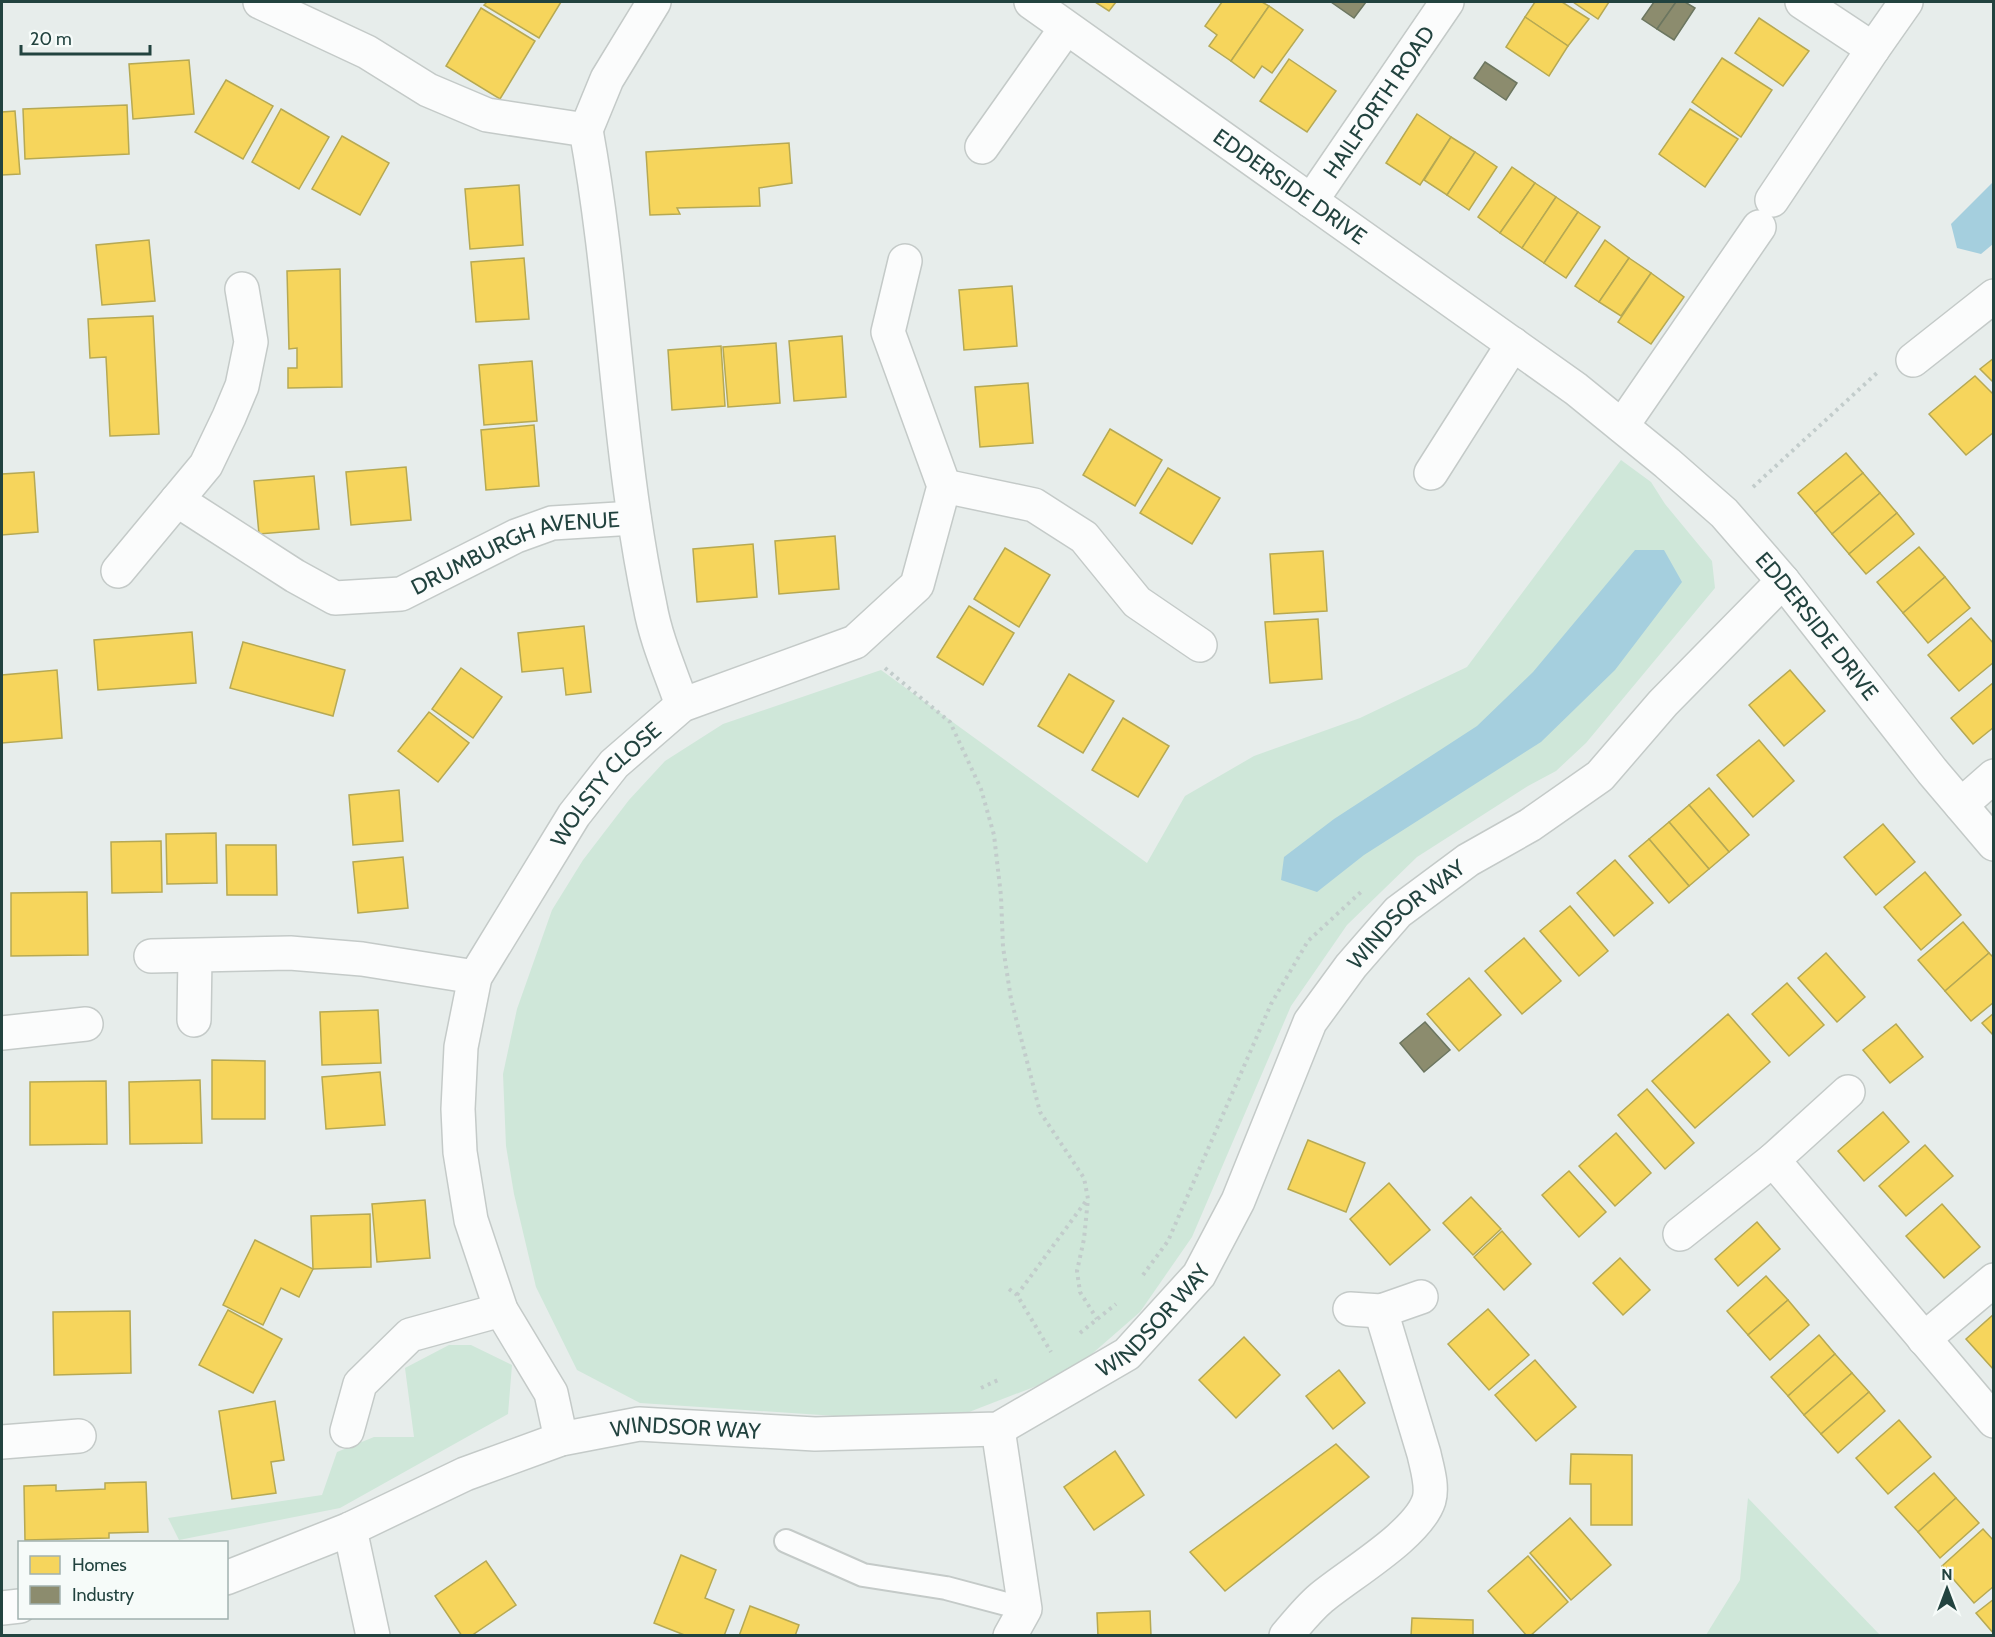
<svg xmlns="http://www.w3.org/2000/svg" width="1995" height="1637" viewBox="0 0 1995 1637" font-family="Cabin,sans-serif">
<rect width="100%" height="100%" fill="#e7edeb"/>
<g fill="#cfe7d9">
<path d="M1621 460 1651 482 1665 504 1712 561 1715 588 1586 743 1556 771 1528 786 1417 857 1347 925 1291 1006 1192 1237 1140 1312 1070 1373 964 1414 836 1416 640 1403 577 1370 536 1287 514 1194 506 1146 503 1074 517 1009 552 910 583 860 629 800 665 761 723 724 881 670 1147 863 1185 796 1254 756 1360 718 1467 667Z"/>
<path d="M449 1345H471L512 1365 508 1414 340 1508 179 1540 168 1518 322 1495 337 1452 374 1437H414L405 1368Z"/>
<path d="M1748 1498 1880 1635H1706L1740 1580Z"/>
</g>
<g fill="#a5cfde">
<path d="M1993 182V244L1981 254 1957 248 1951 224Z"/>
<path d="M1635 550H1664L1682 582 1615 670 1541 742 1364 855 1317 892 1281 880 1284 857 1334 819 1477 726 1533 672Z"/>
</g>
<g fill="#f6d55c" stroke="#b6a953" stroke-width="1.5">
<path d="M487 2H561L539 38 484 5Z"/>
<path d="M1095 2H1116L1109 11Z"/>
<path d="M1222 2H1262L1269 6 1231 61 1209 46 1217 35 1205 26Z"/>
<path d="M1535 2H1562L1589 19 1568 46 1525 17Z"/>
<path d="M1573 2H1609L1598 19Z"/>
<path d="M1269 6 1303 30 1272 73 1262 66 1254 78 1231 61Z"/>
<path d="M481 8 535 41 500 99 446 66Z"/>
<path d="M1525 17 1568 46 1549 76 1506 47Z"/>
<path d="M1759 18 1809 51 1783 86 1735 53Z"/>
<path d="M1722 58 1772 90 1741 137 1692 102Z"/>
<path d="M1289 59 1336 91 1307 132 1260 101Z"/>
<path d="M189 60 194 114 133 119 129 64Z"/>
<path d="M226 80 273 106 243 159 195 132Z"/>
<path d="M127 105 129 154 25 159 23 109Z"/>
<path d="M281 109 329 137 299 189 252 162Z"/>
<path d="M1690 109 1738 139 1705 187 1659 154Z"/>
<path d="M15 111 20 174 2 175V112Z"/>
<path d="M1417 114 1451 137 1420 185 1386 163Z"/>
<path d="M342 136 389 163 360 215 312 189Z"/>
<path d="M1451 137 1475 152 1447 195 1424 180Z"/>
<path d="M789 143 792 183 759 188 760 206 677 208 680 214 650 215 646 152Z"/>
<path d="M1475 152 1497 167 1469 210 1447 195Z"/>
<path d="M1512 167 1535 183 1500 233 1478 217Z"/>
<path d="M1535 183 1556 197 1522 248 1500 233Z"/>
<path d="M519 185 523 245 470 249 465 189Z"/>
<path d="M1556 197 1578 212 1544 263 1522 248Z"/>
<path d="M1578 212 1600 227 1566 278 1544 263Z"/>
<path d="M149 240 155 301 102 305 96 245Z"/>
<path d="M1605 240 1629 258 1599 302 1575 286Z"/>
<path d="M524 258 529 319 476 322 471 262Z"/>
<path d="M1629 258 1651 273 1621 316 1599 302Z"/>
<path d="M340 269 342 387 288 388V368H297V348L289 349 287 271Z"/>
<path d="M1651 273 1684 297 1651 344 1618 322Z"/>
<path d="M1012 286 1017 346 964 350 959 290Z"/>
<path d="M153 316 159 434 110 436 106 357 90 358 88 319Z"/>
<path d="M842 336 846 397 794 401 789 341Z"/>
<path d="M776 343 780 403 728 407 723 347Z"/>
<path d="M721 346 725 406 672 410 668 350Z"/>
<path d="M1994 358V383L1980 369Z"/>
<path d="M532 361 537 421 484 425 479 365Z"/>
<path d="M1975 376 1994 395V432L1966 455 1929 414Z"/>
<path d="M1028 383 1033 443 980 447 975 387Z"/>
<path d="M534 425 539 486 486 490 481 430Z"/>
<path d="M1110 429 1162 460 1135 506 1083 475Z"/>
<path d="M1846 453 1863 473 1815 513 1798 493Z"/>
<path d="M406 467 411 520 351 525 346 472Z"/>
<path d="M1168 468 1220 498 1192 544 1140 513Z"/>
<path d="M34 472 38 532 2 535V474Z"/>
<path d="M1863 473 1880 493 1832 534 1815 513Z"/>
<path d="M314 476 319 529 259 534 254 481Z"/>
<path d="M1880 493 1897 513 1849 554 1832 534Z"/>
<path d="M1897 513 1914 534 1866 574 1849 554Z"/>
<path d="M835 536 839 589 779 594 775 541Z"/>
<path d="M753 544 757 597 697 602 693 549Z"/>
<path d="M1919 547 1945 577 1903 613 1877 582Z"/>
<path d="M1005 548 1050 575 1019 627 974 599Z"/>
<path d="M1323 551 1327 611 1274 614 1270 554Z"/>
<path d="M1945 577 1970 608 1928 643 1903 613Z"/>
<path d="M969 606 1014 633 983 685 937 657Z"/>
<path d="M1971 618 1994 644V662L1959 691 1928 655Z"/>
<path d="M1318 619 1322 679 1270 683 1265 622Z"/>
<path d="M584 626 591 692 566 695 563 668 522 672 518 633Z"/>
<path d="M192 632 196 683 98 690 94 640Z"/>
<path d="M243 642 345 670 333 716 230 688Z"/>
<path d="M461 668 502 697 473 738 432 709Z"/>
<path d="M57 670 62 738 2 743V675Z"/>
<path d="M1790 670 1825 711 1784 746 1749 705Z"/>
<path d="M1069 674 1114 701 1083 753 1038 726Z"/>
<path d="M1994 682V727L1973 744 1951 718Z"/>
<path d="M429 712 469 743 438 782 398 751Z"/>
<path d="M1123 718 1169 746 1138 797 1092 770Z"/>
<path d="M1759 740 1794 781 1753 817 1717 775Z"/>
<path d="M1709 788 1749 835 1729 852 1689 805Z"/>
<path d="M399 790 403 841 353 845 349 795Z"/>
<path d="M1689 805 1729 852 1709 869 1669 822Z"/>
<path d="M1669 822 1709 869 1689 886 1649 839Z"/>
<path d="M1883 824 1915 862 1876 895 1844 857Z"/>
<path d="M216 833 217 883 167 884 166 834Z"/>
<path d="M1649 839 1689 886 1669 903 1629 856Z"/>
<path d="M161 841 162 892 112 893 111 842Z"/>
<path d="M226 845H276L277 895H227Z"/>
<path d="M403 857 408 908 358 913 353 862Z"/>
<path d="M1615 860 1653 903 1614 936 1577 893Z"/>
<path d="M1925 872 1961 915 1921 950 1884 907Z"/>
<path d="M87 892 88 955 11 956V893Z"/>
<path d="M1570 906 1608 951 1579 976 1540 931Z"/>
<path d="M1963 922 1989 953 1945 991 1918 960Z"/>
<path d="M1524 938 1561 981 1522 1014 1485 971Z"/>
<path d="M1826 953 1865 997 1837 1022 1798 978Z"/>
<path d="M1989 953 1994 958V1002L1971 1021 1945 991Z"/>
<path d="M1469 978 1501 1015 1459 1051 1427 1014Z"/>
<path d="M1787 983 1824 1025 1789 1056 1752 1014Z"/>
<path d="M378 1010 381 1063 322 1065 320 1012Z"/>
<path d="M1994 1013V1036L1982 1023Z"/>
<path d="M1728 1014 1770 1062 1695 1128 1652 1081Z"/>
<path d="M1896 1024 1923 1057 1890 1083 1863 1050Z"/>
<path d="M212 1060 265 1061V1119H212Z"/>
<path d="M380 1072 385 1125 326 1129 322 1077Z"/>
<path d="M200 1080 202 1143 130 1144 129 1082Z"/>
<path d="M106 1081 107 1144 30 1145V1082Z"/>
<path d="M1647 1089 1694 1143 1665 1169 1618 1115Z"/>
<path d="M1883 1112 1909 1142 1864 1181 1838 1151Z"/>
<path d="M1616 1133 1651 1173 1615 1206 1579 1166Z"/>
<path d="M1308 1140 1365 1163 1346 1212 1288 1189Z"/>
<path d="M1925 1145 1953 1176 1906 1216 1879 1186Z"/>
<path d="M1569 1171 1606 1212 1579 1237 1542 1195Z"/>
<path d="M1389 1183 1430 1230 1390 1265 1350 1219Z"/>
<path d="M1471 1197 1501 1229 1473 1255 1443 1223Z"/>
<path d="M425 1200 430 1258 377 1262 372 1204Z"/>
<path d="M1942 1204 1980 1247 1944 1278 1906 1236Z"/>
<path d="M370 1214 371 1267 313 1269 311 1216Z"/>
<path d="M1757 1222 1780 1249 1738 1286 1715 1259Z"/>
<path d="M1502 1231 1531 1264 1504 1290 1474 1257Z"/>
<path d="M255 1240 313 1269 299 1297 281 1288 263 1325 223 1305Z"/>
<path d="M1620 1258 1650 1290 1623 1315 1593 1283Z"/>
<path d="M1766 1276 1788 1300 1748 1335 1727 1311Z"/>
<path d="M1788 1300 1809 1325 1770 1360 1748 1335Z"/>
<path d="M1488 1309 1529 1355 1489 1390 1448 1344Z"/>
<path d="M228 1310 282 1339 253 1393 199 1365Z"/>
<path d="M130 1311 131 1373 54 1375 53 1312Z"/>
<path d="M1994 1314V1370L1966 1339Z"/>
<path d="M1819 1335 1835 1354 1788 1396 1771 1377Z"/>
<path d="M1244 1337 1280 1375 1236 1418 1199 1380Z"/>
<path d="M1835 1354 1852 1373 1804 1415 1788 1396Z"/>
<path d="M1535 1360 1576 1407 1536 1441 1495 1395Z"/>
<path d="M1339 1370 1365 1403 1333 1429 1306 1396Z"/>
<path d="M1852 1373 1869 1392 1821 1434 1804 1415Z"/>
<path d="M1869 1392 1885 1411 1838 1453 1821 1434Z"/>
<path d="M275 1401 284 1460 271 1462 276 1493 232 1499 219 1411Z"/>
<path d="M1899 1420 1931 1457 1888 1494 1856 1458Z"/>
<path d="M1336 1444 1369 1477 1225 1591 1190 1552Z"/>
<path d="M1115 1451 1144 1495 1094 1530 1064 1487Z"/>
<path d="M1571 1454 1632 1455V1525H1591V1484H1570Z"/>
<path d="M1934 1473 1956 1498 1918 1532 1895 1507Z"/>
<path d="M146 1482 148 1532 109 1533V1538L25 1540 24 1486 56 1485V1491L105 1489V1483Z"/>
<path d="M1956 1498 1979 1523 1940 1558 1918 1532Z"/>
<path d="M1570 1518 1611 1565 1571 1600 1530 1553Z"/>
<path d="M1983 1529 1994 1541V1586L1974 1603 1942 1566Z"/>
<path d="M681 1555 716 1570 705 1598 734 1610 724 1636H687L654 1623Z"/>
<path d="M1528 1556 1568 1602 1530 1636H1527L1488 1591Z"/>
<path d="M486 1561 516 1605 471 1636H462L435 1596Z"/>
<path d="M1994 1599V1634L1976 1613Z"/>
<path d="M750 1606 799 1625 795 1636H739Z"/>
<path d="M1150 1611 1151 1636H1098L1097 1613Z"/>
<path d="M1412 1618 1473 1620V1636H1411Z"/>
</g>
<g fill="#8c8c6e" stroke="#6c7660" stroke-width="1.5">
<path d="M1331 2H1366L1354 18Z"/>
<path d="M1654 2H1676L1657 29 1642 19Z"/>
<path d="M1676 2H1685L1695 8 1674 40 1657 29Z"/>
<path d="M1485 62 1517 83 1506 100 1474 78Z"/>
<path d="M1425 1022 1450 1050 1424 1072 1400 1043Z"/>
</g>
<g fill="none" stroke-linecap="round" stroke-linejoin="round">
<g stroke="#c4cac8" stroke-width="26">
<path id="service" d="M786 1541 863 1575 946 1588 1025 1609"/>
</g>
<g stroke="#c4cac8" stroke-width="36">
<g id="minor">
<path d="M260 2 367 52 428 90 487 115 586 130C615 288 617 450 650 606 656 640 671 673 682 705"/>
<path id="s1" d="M1031 2 1576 389 1667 463 1724 513 1783 581 1932 771 1994 844"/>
<path d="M1873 49 1906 2"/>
<path d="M586 130 607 79 654 2"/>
<path d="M982 147 1066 28"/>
<path d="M1772 200 1873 49 1802 2"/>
<path id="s2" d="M1311 201 1447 2"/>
<path d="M1913 360 1994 296"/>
<path d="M1622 426 1759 227"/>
<path d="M1431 473 1513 344"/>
<path d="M944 486 1034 505 1084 537 1137 602 1200 645"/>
<path id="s3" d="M177 500 295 576 335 598 401 594 516 536 552 523 634 518"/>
<path d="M118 571 206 465 229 417 242 386 251 342 242 289"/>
<path d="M1961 805 1994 776"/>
<path d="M151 956 290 953 362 959 475 977"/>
<path d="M194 1020 195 956"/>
<path d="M2 1033 86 1024"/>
<path d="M1773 1160 1994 1421"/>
<path d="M1680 1234 1773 1160 1848 1092"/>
<path d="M1350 1309 1381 1311 1421 1297"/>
<path d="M1924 1339 1994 1280"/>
<path d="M998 1429 1025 1609 1010 1636"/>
<path d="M347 1431 360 1384 410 1335 501 1310"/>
<path id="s4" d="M561 1439 551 1393 501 1310 471 1220 460 1152 458 1109 461 1047 475 977 574 815 614 764 682 705 855 642 917 585 944 486 888 332 905 261"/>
<path d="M2 1442 79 1436"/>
<path d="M350 1529 373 1636"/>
<path id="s5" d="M226 1578 350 1529 465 1474 561 1439 639 1424 815 1434 998 1429 1127 1354 1199 1275 1238 1201 1310 1022 1351 966 1398 912 1468 860 1530 825 1600 776 1663 703 1783 581"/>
<path d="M2 1608 20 1606"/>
<path d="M1286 1636C1297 1623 1308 1609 1321 1598 1348 1575 1418 1535 1429 1500 1433 1486 1427 1468 1424 1454L1381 1311"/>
</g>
</g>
<g stroke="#c2cccb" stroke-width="4" stroke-dasharray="3 4.5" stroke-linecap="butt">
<path d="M1753 487 1878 372"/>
<path d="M885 668 950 722 981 789 994 835 1001 896 1003 947 1011 999 1040 1112 1084 1178 1088 1199 1084 1239 1077 1271 1080 1292 1097 1319"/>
<path d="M1143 1275 1168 1241 1271 1004 1308 941 1363 890"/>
<path d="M1009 1289 1017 1295 1051 1352"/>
<path d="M1017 1295 1086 1201"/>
<path d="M1080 1333 1116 1304"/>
<path d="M981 1388 998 1380"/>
</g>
<use href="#service" stroke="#fbfcfc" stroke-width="22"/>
<use href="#minor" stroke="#fbfcfc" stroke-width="33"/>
</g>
<g text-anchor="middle" stroke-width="6" stroke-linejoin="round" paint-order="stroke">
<g font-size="22" fill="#22433f" stroke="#f6fbf9">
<text dy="8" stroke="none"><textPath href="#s2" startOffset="120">HAILFORTH ROAD</textPath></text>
<text dy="8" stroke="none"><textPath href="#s1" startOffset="318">EDDERSIDE DRIVE</textPath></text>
<text dy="8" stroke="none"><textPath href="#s3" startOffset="376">DRUMBURGH AVENUE</textPath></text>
<text dy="8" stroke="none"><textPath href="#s1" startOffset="1008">EDDERSIDE DRIVE</textPath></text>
<text dy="8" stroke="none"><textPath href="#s4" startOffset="718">WOLSTY CLOSE</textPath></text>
<text dy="8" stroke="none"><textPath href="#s5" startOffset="1480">WINDSOR WAY</textPath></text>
<text dy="8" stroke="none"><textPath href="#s5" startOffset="993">WINDSOR WAY</textPath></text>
<text dy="8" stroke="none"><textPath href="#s5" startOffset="489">WINDSOR WAY</textPath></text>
</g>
</g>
<rect width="1995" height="1637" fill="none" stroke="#22433f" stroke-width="6"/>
<rect x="18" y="1541" width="210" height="78" fill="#f6fbf9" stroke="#a1b1af" stroke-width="1.5"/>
<rect x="30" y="1556" width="30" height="18" fill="#f6d55c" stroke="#a1b1af" stroke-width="1.5"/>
<text x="72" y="1571" font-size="18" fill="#22433f">Homes</text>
<rect x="30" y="1586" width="30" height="18" fill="#8c8c6e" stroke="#a1b1af" stroke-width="1.5"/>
<text x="72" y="1601" font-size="18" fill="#22433f">Industry</text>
<g transform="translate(1947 1589)" stroke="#f6fbf9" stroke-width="4.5" paint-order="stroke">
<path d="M0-4.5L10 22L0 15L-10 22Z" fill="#22433f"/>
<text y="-9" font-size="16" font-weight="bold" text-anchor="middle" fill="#22433f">N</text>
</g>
<path d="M21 45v9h129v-9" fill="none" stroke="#22433f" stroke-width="3"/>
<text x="30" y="45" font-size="18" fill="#22433f" stroke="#f6fbf9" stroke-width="4.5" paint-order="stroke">20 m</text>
</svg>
